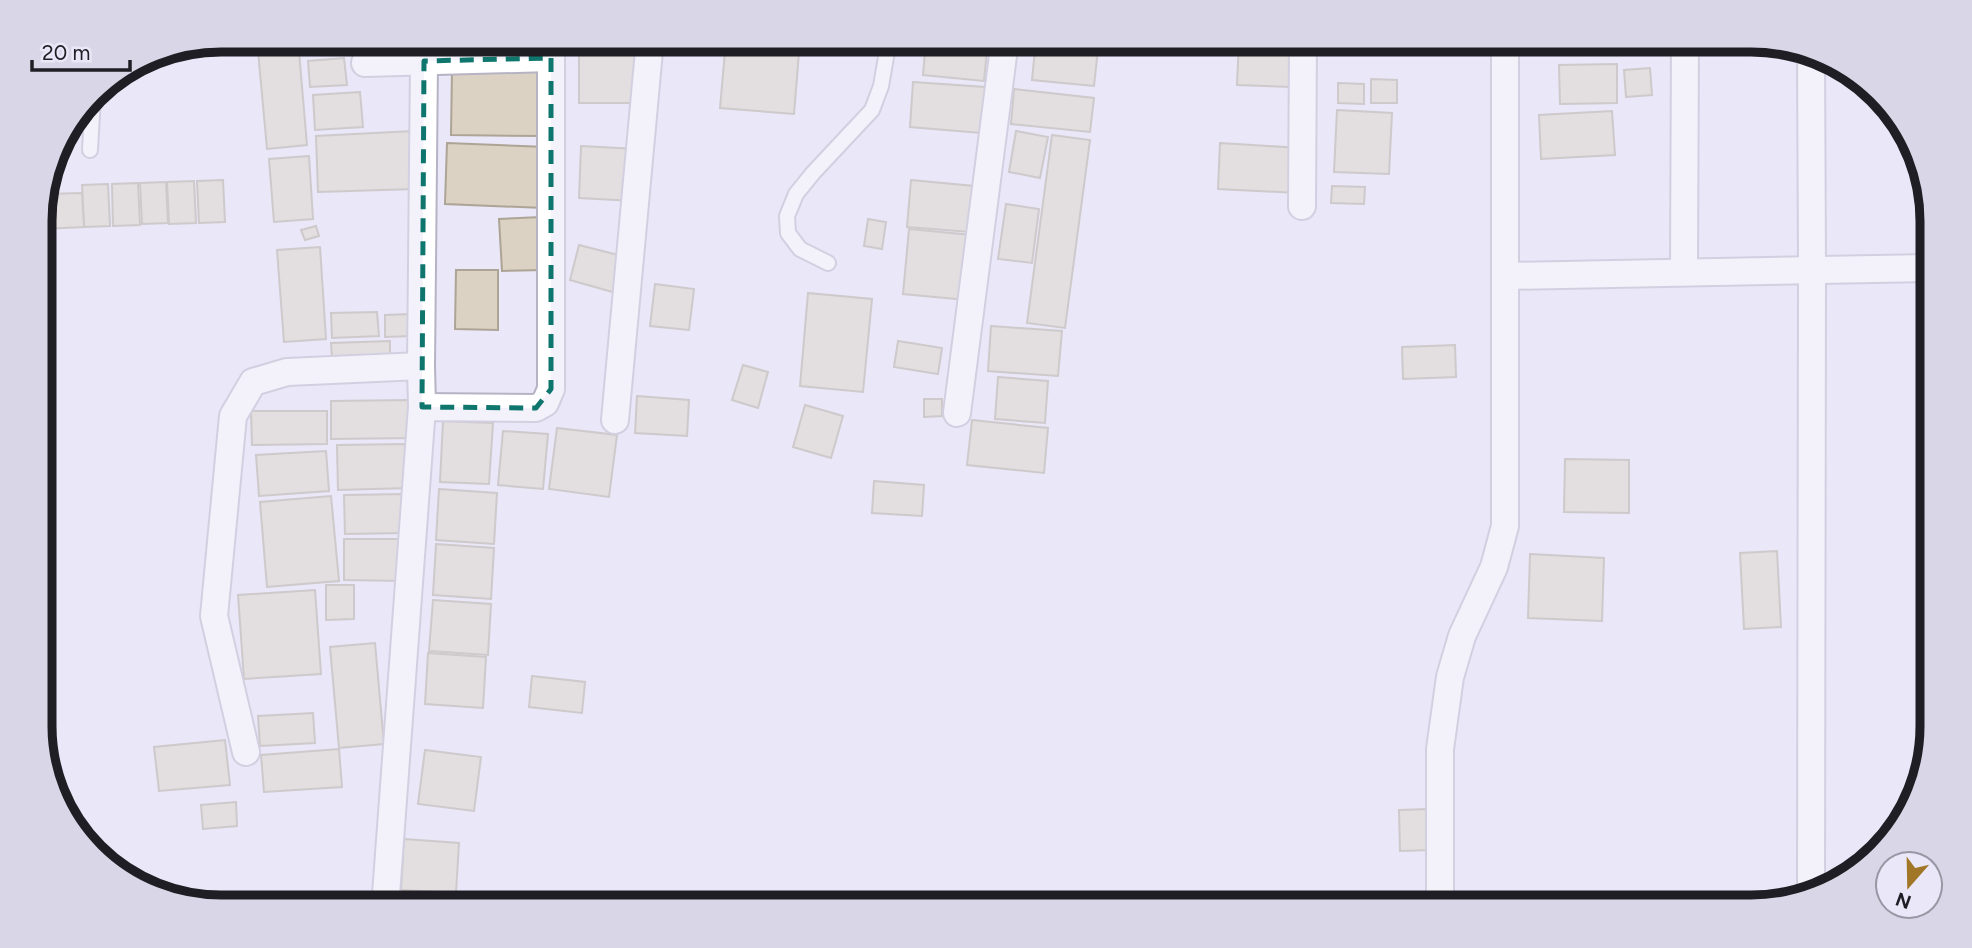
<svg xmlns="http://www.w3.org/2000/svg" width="1972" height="948" viewBox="0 0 1972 948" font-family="Figtree,sans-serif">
<rect width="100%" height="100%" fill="#e9e7f8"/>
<g fill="#dcd2c3" stroke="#ada495" stroke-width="2">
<path d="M221 40H243V46L172 50Z"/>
<path d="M257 40H298L307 145 267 149Z"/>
<path d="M726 40H800L794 114 720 108Z"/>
<path d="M926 40H988L984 81 923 75Z"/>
<path d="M1036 40H1099L1094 86 1032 80Z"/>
<path d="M1239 40H1292L1291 87 1237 85Z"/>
<path d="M1547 40H1627V46L1547 47Z"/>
<rect x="579" y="55" width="61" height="48"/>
<path d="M344 58 347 85 310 87 308 61Z"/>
<path d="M1617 64V103L1560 104 1559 65Z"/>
<path d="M1650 68 1652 95 1626 97 1624 70Z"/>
<path d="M452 70 543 72 542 136 451 135Z"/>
<path d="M1371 79 1397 80V103H1371Z"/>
<path d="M913 82 985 87 981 133 910 127Z"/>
<path d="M1338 83 1364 84V104L1338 103Z"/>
<path d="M1014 89 1094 98 1090 132 1011 124Z"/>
<path d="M360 92 363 127 315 130 313 95Z"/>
<path d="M1337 110 1392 113 1389 174 1334 172Z"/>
<path d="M1612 111 1615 155 1541 159 1539 115Z"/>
<path d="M413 131 415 189 318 192 316 136Z"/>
<path d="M1016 131 1048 137 1040 178 1009 172Z"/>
<path d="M1052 135 1090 140 1065 328 1027 323Z"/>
<path d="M447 143 546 147 544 208 445 204Z"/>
<path d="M1220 143 1300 148 1298 193 1218 189Z"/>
<path d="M581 146 637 149 634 201 579 198Z"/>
<path d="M309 156 313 219 274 222 269 159Z"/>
<path d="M223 180 225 222 199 223 197 181Z"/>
<path d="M911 180 974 186 970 232 907 227Z"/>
<path d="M194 181 196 223 169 224 167 182Z"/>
<path d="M166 182 168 223 142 224 140 183Z"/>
<path d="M138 183 140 225 113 226 112 184Z"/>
<path d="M108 184 110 226 84 227 82 185Z"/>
<path d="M1332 186 1365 187 1364 204 1331 203Z"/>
<path d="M82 193 84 227 42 229 41 207 45 194Z"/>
<path d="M1006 204 1039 209 1032 263 998 259Z"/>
<path d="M541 217 544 270 502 271 499 219Z"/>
<path d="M868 219 886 222 882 249 864 246Z"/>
<path d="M316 226 319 236 305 240 301 230Z"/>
<path d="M909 229 972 235 966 300 903 294Z"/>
<path d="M579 245 626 257 616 293 570 280Z"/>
<path d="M320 247 326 339 284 342 277 250Z"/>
<path d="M456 270H498V330L455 329Z"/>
<path d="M655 284 694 289 689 330 650 326Z"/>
<path d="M808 293 872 299 863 392 800 386Z"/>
<path d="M377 312 379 336 332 338 331 313Z"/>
<path d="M412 314 413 336 385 337V315Z"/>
<path d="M991 326 1062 331 1058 376 988 371Z"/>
<path d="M390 341V356L332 357 331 343Z"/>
<path d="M898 341 942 348 938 374 894 367Z"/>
<path d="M1455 345 1456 377 1403 379 1402 347Z"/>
<path d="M743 365 768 372 758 408 732 400Z"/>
<path d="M998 377 1048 381 1045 423 995 419Z"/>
<path d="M637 396 689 400 687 436 635 433Z"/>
<path d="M924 399H942V416L924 417Z"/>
<path d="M411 400 412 438 331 439V401Z"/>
<path d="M805 405 843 416 831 458 793 447Z"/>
<path d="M251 411H327V444L252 445Z"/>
<path d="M972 420 1048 428 1044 473 967 465Z"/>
<path d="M443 421 493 423 489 484 440 482Z"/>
<path d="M557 428 617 435 609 497 549 489Z"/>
<path d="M503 431 548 434 543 489 498 485Z"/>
<path d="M408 444 409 488 338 490 337 445Z"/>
<path d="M326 451 329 491 259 496 256 455Z"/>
<path d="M1565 459 1629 460V513L1564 512Z"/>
<path d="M874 481 924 485 922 516 872 513Z"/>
<path d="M439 489 497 493 494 544 436 540Z"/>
<path d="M406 494V533L345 534 344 495Z"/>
<path d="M331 496 339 581 267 587 260 502Z"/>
<path d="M344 539H406L405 581 344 580Z"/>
<path d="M436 544 494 548 491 599 433 595Z"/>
<path d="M1777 551 1781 627 1744 629 1740 553Z"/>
<path d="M1530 554 1604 558 1602 621 1528 618Z"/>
<path d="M326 585H354V619L326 620Z"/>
<path d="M315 590 321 674 244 679 238 595Z"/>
<path d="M433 600 491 604 488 655 429 651Z"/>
<path d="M375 643 384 744 339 748 330 647Z"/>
<path d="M428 653 486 657 483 708 425 704Z"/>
<path d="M532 676 585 682 582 713 529 707Z"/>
<path d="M313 713 315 743 260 746 258 716Z"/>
<path d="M225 740 230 785 159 791 154 747Z"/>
<path d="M339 749 342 787 264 792 261 755Z"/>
<path d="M425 750 481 757 474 811 418 804Z"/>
<path d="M236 802 237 826 203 829 201 805Z"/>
<path d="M1429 809 1431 850 1400 851 1399 810Z"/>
<path d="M404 839 459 843 456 893 401 890Z"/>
<path d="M405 895 460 899 459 908H404Z"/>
</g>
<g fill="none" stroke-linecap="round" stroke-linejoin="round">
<g stroke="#b6b4c4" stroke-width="18">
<g id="lane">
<path d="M90 150 93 97"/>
<path d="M828 263 800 249 788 233 787 216 796 194 813 173 872 110 881 86 889 40"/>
</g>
</g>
<g stroke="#b6b4c4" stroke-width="30">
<g id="street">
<path d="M365 63 551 58"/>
<path d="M1302 206 1303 40"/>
<path d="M1684 272 1685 40"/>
<path d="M1505 276 1930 268"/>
<path d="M422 407 421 366 424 61"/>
<path d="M957 413 1005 40"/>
<path d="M615 420 650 40"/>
<path d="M246 752 214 616 233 416 253 382 287 372 421 366"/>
<path d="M1811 891 1812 269 1811 52"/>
<path d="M1440 907V749L1450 677 1462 636 1494 567 1505 526V40"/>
<path d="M385 908 422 407 536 408 545 403 551 389V40"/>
</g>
</g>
<use href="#lane" stroke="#fff" stroke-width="14"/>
<use href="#street" stroke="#fff" stroke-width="26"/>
</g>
<path d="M0 0H1972V948H0ZM551 58V389L536 408 422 407 424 61Z" fill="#e9e7f8" fill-opacity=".55" fill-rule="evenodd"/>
<path fill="none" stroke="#0f766e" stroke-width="5" stroke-dasharray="14 9" stroke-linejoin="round" d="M551 58V389L536 408 422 407 424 61Z"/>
<path d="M0 0H1972V948H0ZM221 52H1751A169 169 0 0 1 1920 221V726A169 169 0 0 1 1751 895H221A169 169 0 0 1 52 726V221A169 169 0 0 1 221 52Z" fill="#d9d7e7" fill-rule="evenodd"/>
<path fill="none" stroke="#1f1e24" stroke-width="9" d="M221 52H1751A169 169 0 0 1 1920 221V726A169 169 0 0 1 1751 895H221A169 169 0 0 1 52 726V221A169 169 0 0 1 221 52Z"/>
<g transform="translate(1909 885) rotate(200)"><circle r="33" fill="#e9e7f8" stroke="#9897a3" stroke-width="2"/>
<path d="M0-5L12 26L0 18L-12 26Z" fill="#a17727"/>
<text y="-10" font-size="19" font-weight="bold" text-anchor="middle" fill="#1f1e24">N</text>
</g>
<path d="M32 60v10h98v-10" fill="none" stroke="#1f1e24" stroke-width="3.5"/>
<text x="42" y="60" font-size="21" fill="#1f1e24" stroke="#e9e7f8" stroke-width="5" paint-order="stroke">20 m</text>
</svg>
